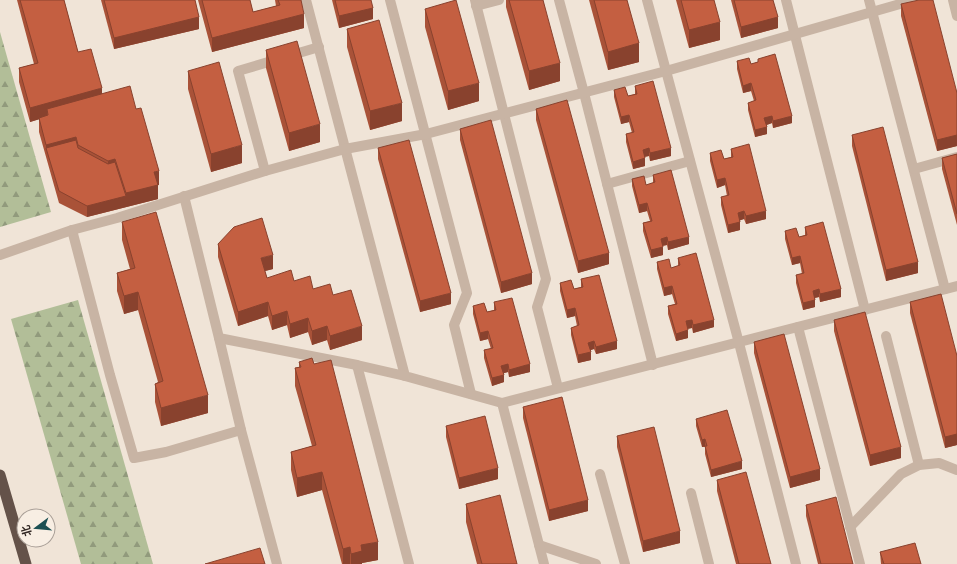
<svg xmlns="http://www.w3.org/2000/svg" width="957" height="564" viewBox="0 0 957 564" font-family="Overpass,'Noto Sans SC',sans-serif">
<defs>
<pattern id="forest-firs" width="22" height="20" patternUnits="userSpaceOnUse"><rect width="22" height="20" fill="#b2be98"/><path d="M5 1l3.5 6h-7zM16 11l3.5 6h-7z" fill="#919a7c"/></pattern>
</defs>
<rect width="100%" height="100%" fill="#f0e4d7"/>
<g fill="url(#forest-firs)">
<path d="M0 32 51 212 0 227Z"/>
<path d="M78 300 153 564H81L11 319Z"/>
</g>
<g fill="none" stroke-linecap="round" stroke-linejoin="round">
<g stroke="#c8b4a4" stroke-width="10">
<path d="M306 0 405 376 502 403"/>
<path d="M390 0 467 293 454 325 471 394"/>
<path d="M475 0 546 279 537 307 558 388"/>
<path d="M559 0 584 93 653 365"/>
<path d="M647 0 739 343 796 564"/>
<path d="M786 0 865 310"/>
<path d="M869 0 945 289"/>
<path d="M953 0 957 16"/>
<path d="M476 6 499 0"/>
<path d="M914 169 957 157"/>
<path d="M265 171 238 71 319 47"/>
<path d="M607 184 690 161"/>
<path d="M184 196 219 338 357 365 405 376"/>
<path d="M72 230 110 375 134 458 166 452 241 430 277 564"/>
<path d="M0 255 72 230 117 218 265 171 345 149 426 134 666 71 914 0"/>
<path d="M798 327 860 564"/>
<path d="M886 336 919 465"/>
<path d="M219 338 241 430"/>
<path d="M357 365 409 564"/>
<path d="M600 474 625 564"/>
<path d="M691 493 709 564"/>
<path d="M850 527 901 474 919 465 939 463 957 470"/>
<path d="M539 545 596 564"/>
<path d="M544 564 502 403 957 286"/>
</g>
<path stroke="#645249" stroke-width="11" d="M0 475 26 564"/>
</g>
<g fill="#a95238">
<path d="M17 0H64L78 52 102 94 136 109 159 185H158V199L87 217 59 203 39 132V119L30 122 19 82V68L34 64Z"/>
<path d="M101 0H195L199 29 114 49Z"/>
<path d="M198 0H250L253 12 276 6 275 0H301L304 28 212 52Z"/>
<path d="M332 0H371L373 19 339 28Z"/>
<path d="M506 0H543L560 81 529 90 506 7Z"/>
<path d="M589 0H627L639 62 608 70Z"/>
<path d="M676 0H714L720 40 689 48Z"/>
<path d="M731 0H773L778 28 741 38Z"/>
<path d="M901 4 957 93V146L937 151 901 16Z"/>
<path d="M425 9 479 101 448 110 425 27Z"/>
<path d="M347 29 402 121 370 130 347 47Z"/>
<path d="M266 50 320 142 289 151 266 68Z"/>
<path d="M758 59 792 123 773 128 772 123 766 125 767 134 755 137 748 110V103L754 101 751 91 743 93 737 69V61L751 64 758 62Z"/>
<path d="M188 71 242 163 211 172 188 89Z"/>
<path d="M635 86 671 156 650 161 649 156 644 157 645 166 633 169 626 142V134L632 133 629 122 621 124 614 97V90L628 96 635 94Z"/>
<path d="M536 109 609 264 578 273 536 120Z"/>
<path d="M460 129 532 284 501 293 460 140Z"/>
<path d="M852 135 918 273 886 281 852 146Z"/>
<path d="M378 148 451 304 420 312 378 159Z"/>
<path d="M731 149 766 219 746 224 744 219 740 220V230L728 233 721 205V197L727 196 725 185 717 188 710 161V153L724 159 731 157Z"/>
<path d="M957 154V225L942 169V158Z"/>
<path d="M653 175 689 244 668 250 667 245 662 246 663 255 651 258 643 231V223L650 221 647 211 639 213 632 186V179L646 185 653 183Z"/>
<path d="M122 222 208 413 161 426 155 402V384L158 382 138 310 124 314 117 291V273L130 269 122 240Z"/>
<path d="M805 227 841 297 820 302 819 297 815 298V307L803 310 796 283V275L802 274 800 263 792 265 785 239V231L799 237 805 235Z"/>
<path d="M218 244 273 269 265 271 267 278 294 281 313 289 362 340 330 350 327 340 312 345 308 332 290 338 287 325 272 330 268 316 238 326 218 257Z"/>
<path d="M678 258 714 327 693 333 692 328 687 329 688 338 676 341 668 314V306L675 304 672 294 664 296 657 269V262L671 268 678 266Z"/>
<path d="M581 279 617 349 596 354 594 349 590 350 591 360 578 363 571 335V328L577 326 575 316 567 318 560 291V283L574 289 581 287Z"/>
<path d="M494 302 530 372 509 377 508 372 503 373 504 382 492 386 484 358V350L491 349 488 339 480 341 473 314V306L487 312 494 310Z"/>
<path d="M910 302 957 356V445L945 448 910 313Z"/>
<path d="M834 320 901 458 870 466 834 331Z"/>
<path d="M754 342 820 480 790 488 754 353Z"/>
<path d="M299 362 378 560 362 563V564H342L322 490 297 497 291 470V452L312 446 295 386V368L299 367Z"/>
<path d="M523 407 588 511 549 521 523 418Z"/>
<path d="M696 419 742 469 711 477 705 454V447H702L696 426Z"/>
<path d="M446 426 498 479 459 489 446 437Z"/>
<path d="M617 436 680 543 643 552 617 447Z"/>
<path d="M717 480 771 564H736L717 491Z"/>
<path d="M466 504 517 564H477L466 522Z"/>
<path d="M806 505 853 564H818L806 516Z"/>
<path d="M880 552 921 564H881Z"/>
</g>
<g fill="#89422e">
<path d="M373 8V19L339 28V16Z"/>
<path d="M304 14V28L212 52V38Z"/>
<path d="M199 17V29L114 49V38Z"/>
<path d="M778 17V28L741 38V27Z"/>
<path d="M720 22V40L689 48V30Z"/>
<path d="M639 43V62L608 70V52Z"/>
<path d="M560 63V81L529 90V71Z"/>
<path d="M479 83V101L448 110V91Z"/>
<path d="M751 83V91L743 93V86Z"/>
<path d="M102 88V102L47 109V117L30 122V108Z"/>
<path d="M402 103V121L370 130V111Z"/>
<path d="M629 115V122L621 124V117Z"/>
<path d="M772 116V123L764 126V118Z"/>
<path d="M792 116V123L773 128V121Z"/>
<path d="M320 124V142L289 151V133Z"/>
<path d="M767 127V134L755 137V130Z"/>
<path d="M957 135V146L937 151V140Z"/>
<path d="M76 137V151L46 148V145Z"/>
<path d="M242 145V163L211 172V154Z"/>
<path d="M649 148V156L643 157V150Z"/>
<path d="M671 148V156L650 161V153Z"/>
<path d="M645 158V166L633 169V162Z"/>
<path d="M115 159V173L108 175V161Z"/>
<path d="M159 171V185L154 186V172Z"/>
<path d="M725 178V185L717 188V180Z"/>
<path d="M158 185V199L87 217V206L126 196V193Z"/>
<path d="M647 203V211L639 213V205Z"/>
<path d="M744 211V219L738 221V213Z"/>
<path d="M766 211V219L746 224V216Z"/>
<path d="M740 222V230L728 233V225Z"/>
<path d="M667 237V245L661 246V239Z"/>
<path d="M689 237V244L668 250V242Z"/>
<path d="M663 247V255L651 258V250Z"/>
<path d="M609 253V264L578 273V261Z"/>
<path d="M273 255V269L261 272V258Z"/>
<path d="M800 256V263L792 265V258Z"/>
<path d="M918 262V273L886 281V270Z"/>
<path d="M532 273V284L501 293V282Z"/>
<path d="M672 286V294L664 296V288Z"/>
<path d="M819 289V297L813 298V291Z"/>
<path d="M841 289V297L820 302V294Z"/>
<path d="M138 292V310L124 314V296Z"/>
<path d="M451 293V304L420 312V301Z"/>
<path d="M815 300V307L803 310V303Z"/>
<path d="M268 302V316L238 326V312Z"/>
<path d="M575 308V316L567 318V310Z"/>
<path d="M287 311V325L272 330V316Z"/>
<path d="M308 318V332L290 338V324Z"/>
<path d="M692 320V328L686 329V321Z"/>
<path d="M714 320V327L693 333V325Z"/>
<path d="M327 326V340L312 345V331Z"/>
<path d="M362 326V340L330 350V336Z"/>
<path d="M688 330V338L676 341V334Z"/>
<path d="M488 331V339L480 341V333Z"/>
<path d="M594 341V349L588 351V343Z"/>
<path d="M617 341V349L596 354V347Z"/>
<path d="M591 352V360L578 363V355Z"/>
<path d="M508 364V372L501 374V366Z"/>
<path d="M530 364V372L509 377V370Z"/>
<path d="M504 375V382L492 386V378Z"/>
<path d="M208 395V413L161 426V408Z"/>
<path d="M957 434V445L945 448V437Z"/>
<path d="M705 439V446L702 447V440Z"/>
<path d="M901 447V458L870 466V455Z"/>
<path d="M742 461V469L711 477V470Z"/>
<path d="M498 468V479L459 489V478Z"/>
<path d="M820 469V480L790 488V477Z"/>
<path d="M322 472V490L297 497V478Z"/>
<path d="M588 500V511L549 521V510Z"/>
<path d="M680 531V543L643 552V541Z"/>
<path d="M378 542V560L362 563V564H351V554L361 545Z"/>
<path d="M350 547V564H343V549Z"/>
</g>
<g fill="#c45f41" stroke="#89422e">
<path d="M20 0H64L78 52 91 49 102 88 30 108 19 68 38 63Z"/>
<path d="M104 0H195L199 17 114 38Z"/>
<path d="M202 0H250L253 12 280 5 278 0H301L304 14 212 38Z"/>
<path d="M335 0H371L373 8 339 16Z"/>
<path d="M456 0 479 83 448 91 425 9Z"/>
<path d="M509 0H543L560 63 529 71Z"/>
<path d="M594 0H627L639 43 608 52Z"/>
<path d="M681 0H714L720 22 689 30Z"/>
<path d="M734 0H773L778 17 741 27Z"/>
<path d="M919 0H933L957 93V135L937 140 901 4Z"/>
<path d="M379 20 402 103 370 111 347 29Z"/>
<path d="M297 41 320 124 289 133 266 50Z"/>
<path d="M775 54 792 116 773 121 772 116 764 118 767 127 755 130 748 103 756 100 751 83 743 86 737 61 749 58 751 64 758 62V59Z"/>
<path d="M219 62 242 145 211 154 188 71Z"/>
<path d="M653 81 671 148 650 153 649 148 643 150 645 158 633 162 626 134 634 132 629 115 621 117 614 90 625 87 628 96 637 94 635 86Z"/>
<path d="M130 86 136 109 141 108 159 171 154 172 158 185 126 193 115 159 108 161 78 145 76 137 46 145 39 118 48 115 47 109Z"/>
<path d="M567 100 609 253 578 261 536 109Z"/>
<path d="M491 120 532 273 501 282 460 129Z"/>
<path d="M883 127 918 262 886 270 852 135Z"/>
<path d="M76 140 78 148 108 164 115 162 126 196 87 206 59 191 46 148Z"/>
<path d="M409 140 451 293 420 301 378 148Z"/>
<path d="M749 144 766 211 746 216 744 211 738 213 740 222 728 225 721 197 729 195 725 178 717 180 710 153 721 150 724 159 733 157 731 149Z"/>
<path d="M957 154V214L942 158Z"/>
<path d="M671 170 689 237 668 242 667 237 661 239 663 247 651 250 643 223 652 221 647 203 639 205 632 179 644 176 646 185 655 182 653 175Z"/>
<path d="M156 212 208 395 161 408 155 384 163 381 138 292 124 296 117 273 135 268 122 222Z"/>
<path d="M262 218 273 255 261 258 267 278 291 270 294 281 310 276 313 289 330 284 333 295 351 290 362 326 330 336 327 326 312 331 308 318 290 324 287 311 272 316 268 302 238 312 218 244 234 227Z"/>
<path d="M823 222 841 289 820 294 819 289 813 291 815 300 803 303 796 275 804 273 800 256 792 258 785 231 796 228 799 237 807 235 805 227Z"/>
<path d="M696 253 714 320 693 325 692 320 686 321 688 330 676 334 668 306 677 304 672 286 664 288 657 262 669 259 671 268 680 265 678 258Z"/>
<path d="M599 275 617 341 596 347 594 341 588 343 591 352 578 355 571 328 579 325 575 308 567 310 560 283 571 280 574 289 583 287 581 279Z"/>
<path d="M941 294 957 356V434L945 437 910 302Z"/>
<path d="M512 298 530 364 509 370 508 364 501 366 504 375 492 378 484 350 493 348 488 331 480 333 473 306 484 303 487 312 496 310 494 302Z"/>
<path d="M865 312 901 447 870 455 834 320Z"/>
<path d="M784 334 820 469 790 477 754 342Z"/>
<path d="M312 358 314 364 331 360 378 542 361 545 362 551 351 554 350 547 343 549 322 472 297 478 291 452 316 445 295 368 301 367 299 362Z"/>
<path d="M562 397 588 500 549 510 523 407Z"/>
<path d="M727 410 742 461 711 470 705 446H707L705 439 702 440 696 419Z"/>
<path d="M485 416 498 468 459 478 446 426Z"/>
<path d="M654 427 680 531 643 541 617 436Z"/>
<path d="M746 472 771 564H739L717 480Z"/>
<path d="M500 495 517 564H482L466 504Z"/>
<path d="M836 497 853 564H821L806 505Z"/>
<path d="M915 543 921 564H884L880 552Z"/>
<path d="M260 548 265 564H205Z"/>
</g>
<g transform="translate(36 528) rotate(254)"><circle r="19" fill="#f8eee3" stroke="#a99f97"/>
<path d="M0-3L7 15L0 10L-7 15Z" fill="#1c5053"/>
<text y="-6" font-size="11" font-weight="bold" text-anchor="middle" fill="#332925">北</text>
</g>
</svg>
